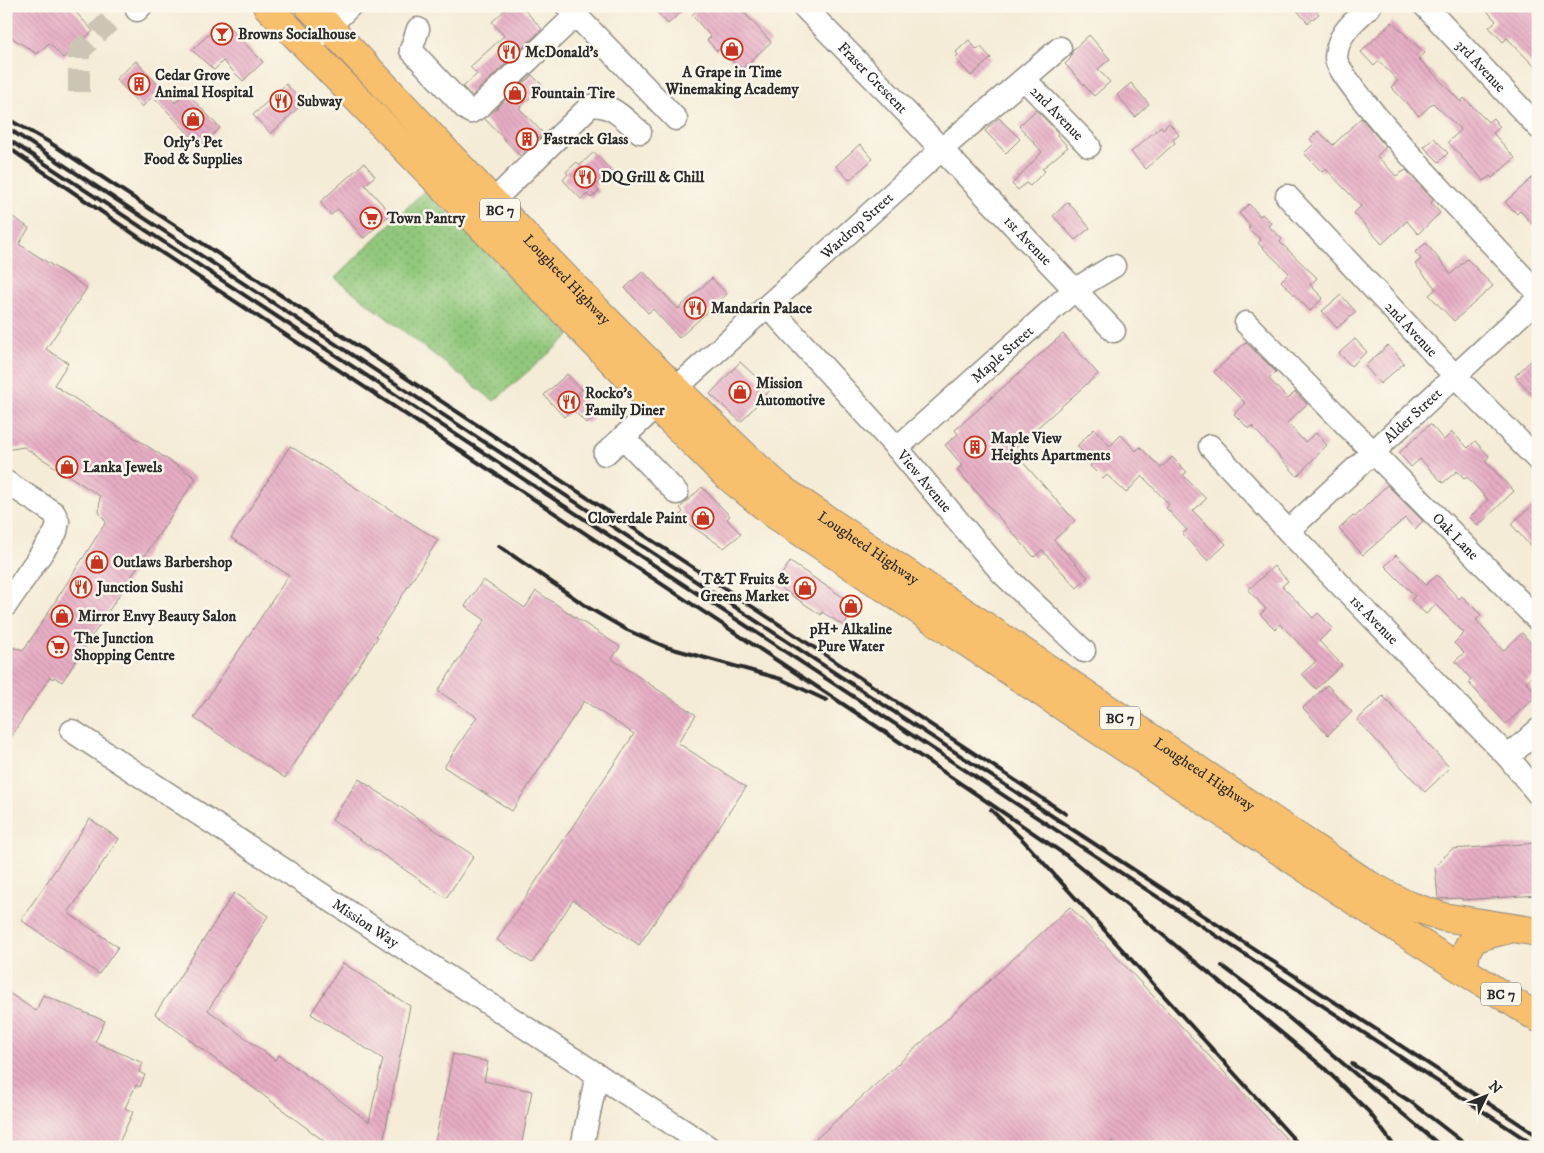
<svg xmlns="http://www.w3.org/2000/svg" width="1544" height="1153" viewBox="0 0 1544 1153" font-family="'IM FELL DW Pica',serif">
<defs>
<pattern id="grass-dots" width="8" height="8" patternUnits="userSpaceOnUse" patternTransform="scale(1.25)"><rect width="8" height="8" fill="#91c87b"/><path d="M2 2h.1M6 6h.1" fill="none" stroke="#77a365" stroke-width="1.8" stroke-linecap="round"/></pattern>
<pattern id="building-back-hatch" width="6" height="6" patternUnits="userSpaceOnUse" patternTransform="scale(1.25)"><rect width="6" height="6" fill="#e7adc4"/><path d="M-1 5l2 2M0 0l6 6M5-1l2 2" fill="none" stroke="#c695a9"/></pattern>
</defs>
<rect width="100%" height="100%" fill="#fbf7ec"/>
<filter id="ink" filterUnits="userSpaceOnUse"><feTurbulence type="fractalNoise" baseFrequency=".02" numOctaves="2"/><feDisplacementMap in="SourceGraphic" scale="10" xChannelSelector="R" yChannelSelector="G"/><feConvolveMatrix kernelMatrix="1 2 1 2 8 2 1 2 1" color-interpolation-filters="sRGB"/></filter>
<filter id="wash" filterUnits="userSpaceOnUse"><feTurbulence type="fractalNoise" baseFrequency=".0096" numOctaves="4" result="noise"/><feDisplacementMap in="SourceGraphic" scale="20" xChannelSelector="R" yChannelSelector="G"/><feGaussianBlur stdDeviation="1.12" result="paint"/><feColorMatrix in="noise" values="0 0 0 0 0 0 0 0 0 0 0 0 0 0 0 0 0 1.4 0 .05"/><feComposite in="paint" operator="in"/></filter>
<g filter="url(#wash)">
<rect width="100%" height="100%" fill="#f4ecd7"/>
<path fill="url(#grass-dots)" stroke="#5e7a53" d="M425 190 570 335 494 401 335 278Z"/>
<g id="blocks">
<g fill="url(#building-back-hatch)">
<path d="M6 6H70L93 31 63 58 49 43 37 54 6 34Z"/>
<path d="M509 6H521L542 29 472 96 463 87 477 74 470 67 504 36 492 22Z"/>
<path d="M652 6H687L668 24Z"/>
<path d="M701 6H738L771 42 741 70 720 48 717 51 707 40 711 37 692 15Z"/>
<path d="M1293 6H1312L1319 14 1308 23Z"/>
<path d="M1483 6H1538V70L1507 38 1503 42 1489 27 1496 21Z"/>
<path d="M223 21 263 62 243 81 223 61 214 70 192 50Z"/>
<path d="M1392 22 1425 53 1419 59 1461 102 1464 98 1488 122 1493 118 1500 127 1493 133 1515 158 1492 178 1490 176 1484 181 1448 142 1461 130 1433 103 1419 116 1391 87 1398 81 1379 61 1374 66 1361 52Z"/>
<path d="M1089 35 1110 59 1098 69 1110 82 1094 96 1065 64 1070 59 1073 50Z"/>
<path d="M969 40 977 50 981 47 991 58 971 76 955 58 958 55 956 52Z"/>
<path d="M136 61 175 103 186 92 220 128 201 147 153 96 142 107 116 79Z"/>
<path d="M532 75 543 86 519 108 543 133 520 156 485 119Z"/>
<path d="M1131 83 1149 104 1135 117 1117 95Z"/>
<path d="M286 84 303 103 271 134 253 115Z"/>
<path d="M1036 110 1058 133 1057 135 1068 147 1042 169 1045 171 1030 186 1026 183 1018 190 1012 184 1042 152 1019 126Z"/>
<path d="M999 118 1020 139 1006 153 985 131Z"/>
<path d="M1361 118 1386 147 1377 156 1396 176 1406 170 1433 200 1431 203 1440 213 1418 234 1407 221 1382 244 1354 213 1361 206 1326 169 1322 172 1304 153 1314 144 1310 139 1318 131 1333 145Z"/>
<path d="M1169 123 1179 135 1173 140 1175 143 1146 169 1131 152 1161 126 1163 129Z"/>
<path d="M1434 138 1448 153 1439 162 1424 147Z"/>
<path d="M860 144 873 159 849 180 836 166Z"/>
<path d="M594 152 611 171 595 186 599 191 591 198 587 194 581 199 563 180 568 174 566 172 577 162 580 165Z"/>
<path d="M364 163 375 176 365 185 391 214 364 238 338 209 331 215 320 202Z"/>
<path d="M1538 173V230L1520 211 1517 214 1505 202Z"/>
<path d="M1068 202 1090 228 1075 240 1053 216Z"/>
<path d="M1249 204 1260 216 1262 214 1271 223 1268 226 1282 239 1280 242 1317 278 1310 285 1323 298 1310 311 1281 281 1289 273 1258 243 1261 240 1248 228 1250 226 1239 213Z"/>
<path d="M6 212 29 228 19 244 87 288 46 349 68 363 54 385 196 478 62 682 54 677 53 679 50 677 6 744V646L24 650 106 522 99 512 100 496 24 447 6 450Z"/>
<path d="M1426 243 1451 274 1467 259 1493 286 1454 321 1429 295 1436 289 1415 264 1421 259 1415 252Z"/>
<path d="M643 271 678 309 712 278 727 294 679 338 653 309 648 313 625 288Z"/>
<path d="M1341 295 1356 312 1337 328 1322 311Z"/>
<path d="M1063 334 1098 374 1012 450 1075 521 1054 540 1088 577 1077 588 1042 550 1034 557 957 470 962 465 945 445 958 434 955 430Z"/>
<path d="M1355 339 1367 352 1351 366 1339 353Z"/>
<path d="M1246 342 1276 372 1269 379 1288 399 1295 392 1307 404 1287 423 1305 442 1316 433 1327 445 1297 476 1252 426 1249 429 1234 414 1245 403 1214 372Z"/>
<path d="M1388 345 1404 363 1380 384 1365 366Z"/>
<path d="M1538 354V400L1515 376Z"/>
<path d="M740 362 770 390 741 422 710 394Z"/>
<path d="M567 374 582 390 578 393 598 414 587 424 572 409 564 417 544 395Z"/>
<path d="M1430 424 1444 440 1452 432 1468 448 1475 441 1489 456 1485 461 1514 491 1478 526 1470 517 1488 500 1467 477 1465 479 1457 471 1443 483 1420 459 1411 467 1399 453Z"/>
<path d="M1094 429 1110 446 1121 435 1136 451 1140 447 1161 468 1172 457 1187 472 1183 475 1206 499 1193 511 1226 544 1208 561 1182 534 1187 530 1166 508 1169 504 1142 476 1126 493 1107 475 1103 479 1090 466 1093 462 1077 446Z"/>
<path d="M290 446 438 540 376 636 378 637 285 778 194 718 289 575 231 538Z"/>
<path d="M1387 485 1423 521 1415 529 1405 518 1363 555 1339 529 1353 516 1355 517Z"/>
<path d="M702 487 730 516 727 519 741 534 724 548 678 517 683 512 680 508Z"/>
<path d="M1538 501V555L1511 524Z"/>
<path d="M1396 555 1426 585 1437 575 1459 599 1462 596 1481 615 1476 620 1503 651 1522 633 1538 651V671L1526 682 1537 695 1506 724 1468 682 1471 679 1455 661 1464 653 1454 643 1464 633 1436 605 1426 614 1411 600 1415 596 1385 566Z"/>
<path d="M790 562 855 605 844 626 822 612 821 615 775 584Z"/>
<path d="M1274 566 1288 581 1282 586 1313 618 1318 613 1333 628 1319 641 1342 665 1316 689 1302 674 1316 661 1280 624 1275 629 1260 614 1266 609 1248 590Z"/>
<path d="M483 580 525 608 536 591 620 647 612 659 696 715 678 743 746 787 639 945 573 900 532 963 497 940 634 734 584 701 512 811 444 767 477 717 438 691 485 620 465 606Z"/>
<path d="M1327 685 1352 712 1328 735 1303 708Z"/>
<path d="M1383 696 1450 768 1425 792 1357 720Z"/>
<path d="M359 779 474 856 446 898 332 820Z"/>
<path d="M90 819 119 839 68 913 118 947 99 974 21 920Z"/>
<path d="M1538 843V895L1462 900V898L1438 899 1435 866 1452 849Z"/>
<path d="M234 893 268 916 208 1010 275 1060 279 1055 369 1122 383 1059 311 1014 343 963 410 1006 382 1147H332L155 1014Z"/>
<path d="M1070 907 1294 1147H1118L1112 1141 1105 1147H807Z"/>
<path d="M6 991 36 1011 43 995 105 1021 95 1042 143 1063 139 1072 145 1075 140 1087 136 1085 125 1108 133 1112 117 1147H18V1144L6 1140Z"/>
<path d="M453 1054 488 1062 484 1081 532 1091 521 1147H434Z"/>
</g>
</g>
</g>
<g filter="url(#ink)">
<use href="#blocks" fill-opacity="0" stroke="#908c81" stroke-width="1"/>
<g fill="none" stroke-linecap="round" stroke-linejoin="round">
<path stroke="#ccc5b5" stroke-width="22" stroke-dasharray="22 11" stroke-linecap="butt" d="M79 92V51L109 22"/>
<g stroke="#908c81" stroke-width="25">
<g id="minor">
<path d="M567 6 676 119"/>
<path id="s1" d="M803 6 887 92 1114 331"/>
<path d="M1370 6C1354 22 1337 33 1336 58 1335 81 1511 264 1538 293"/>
<path id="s2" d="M1425 6 1538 127"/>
<path d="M137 10 141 6"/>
<path d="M418 29 411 50 465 108 471 112 479 107 576 15"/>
<path d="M316 39 350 6"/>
<path id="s3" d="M1025 80 1089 146"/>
<path id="s4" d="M1287 196 1455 376 1538 460"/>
<path d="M492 202 590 106C611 102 624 119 640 132"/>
<path id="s5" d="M768 306 897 448 1001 572 1084 651"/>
<path id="s6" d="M1246 323 1538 620"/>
<path d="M623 437 677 493"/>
<path id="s7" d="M1210 446 1288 531 1508 757 1538 794"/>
<path id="s8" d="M897 448 1074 290 1114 266"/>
<path id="s9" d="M605 454 676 388 942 149 1060 48"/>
<path d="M6 482 54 513 58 521 56 532 6 605"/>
<path id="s10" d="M1288 531 1538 299"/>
<path id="s11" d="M72 731 708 1147"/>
<path d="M1508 757 1538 730"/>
<path d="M582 1147 597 1074"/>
</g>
</g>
<g stroke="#908c81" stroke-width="30">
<g id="major">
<path d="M267 6 656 406 725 474 774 514 1355 901 1538 1018"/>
<path id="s12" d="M309 6C431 133 547 264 673 386 710 421 744 457 783 490L1369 885 1405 904 1443 917 1538 932"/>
<path d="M1464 970C1465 936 1476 937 1506 930"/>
</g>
</g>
<use href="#minor" stroke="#fff" stroke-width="22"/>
<use href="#major" stroke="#f8bf6c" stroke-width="28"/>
<g stroke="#2b2b2b" stroke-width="4">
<path d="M6 118 49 142 1066 814"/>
<path d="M6 127 1538 1136"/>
<path d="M6 138 1537 1147"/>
<path d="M6 146 147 243 879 728 1067 856 1323 1067 1369 1112 1395 1147"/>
<path d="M499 546 589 608 627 630 666 647 781 679 826 700"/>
<path d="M991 810 1021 838 1301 1147"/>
<path d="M1222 966 1269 1001 1442 1147"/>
<path d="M1352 1064 1411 1102 1469 1147"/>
</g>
</g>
</g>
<defs>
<g id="bar-ring" transform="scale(1.125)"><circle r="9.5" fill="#fbf7ec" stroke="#c8321e" stroke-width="1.5"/><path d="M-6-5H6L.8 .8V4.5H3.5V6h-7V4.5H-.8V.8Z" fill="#c8321e"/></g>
<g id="shop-ring" transform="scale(1.125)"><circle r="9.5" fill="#fbf7ec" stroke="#c8321e" stroke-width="1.5"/><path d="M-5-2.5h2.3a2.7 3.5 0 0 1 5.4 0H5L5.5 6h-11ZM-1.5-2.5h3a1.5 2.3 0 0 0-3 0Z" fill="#c8321e"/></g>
<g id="restaurant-ring" transform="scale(1.125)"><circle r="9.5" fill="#fbf7ec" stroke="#c8321e" stroke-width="1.5"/><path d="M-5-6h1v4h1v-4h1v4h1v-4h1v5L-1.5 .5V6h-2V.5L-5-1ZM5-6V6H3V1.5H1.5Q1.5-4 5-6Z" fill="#c8321e"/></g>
<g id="building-ring" transform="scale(1.125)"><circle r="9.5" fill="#fbf7ec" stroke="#c8321e" stroke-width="1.5"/><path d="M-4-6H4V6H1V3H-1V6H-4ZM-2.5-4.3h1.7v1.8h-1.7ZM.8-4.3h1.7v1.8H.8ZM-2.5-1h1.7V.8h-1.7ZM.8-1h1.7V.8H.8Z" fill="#c8321e"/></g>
<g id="supermarket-ring" transform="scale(1.125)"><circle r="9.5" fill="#fbf7ec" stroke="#c8321e" stroke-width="1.5"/><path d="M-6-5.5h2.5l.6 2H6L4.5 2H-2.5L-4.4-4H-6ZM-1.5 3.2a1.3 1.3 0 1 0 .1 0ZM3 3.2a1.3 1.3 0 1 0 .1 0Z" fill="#c8321e"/></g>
</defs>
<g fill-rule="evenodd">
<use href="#bar-ring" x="222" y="34"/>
<use href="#shop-ring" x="732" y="49"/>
<use href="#restaurant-ring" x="509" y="52"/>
<use href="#building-ring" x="139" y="84"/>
<use href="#shop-ring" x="515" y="93"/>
<use href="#restaurant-ring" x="281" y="101"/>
<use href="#shop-ring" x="193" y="119"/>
<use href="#building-ring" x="527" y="139"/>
<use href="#restaurant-ring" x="585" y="177"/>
<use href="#supermarket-ring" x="371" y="218"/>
<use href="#restaurant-ring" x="695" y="308"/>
<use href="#shop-ring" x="740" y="392"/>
<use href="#restaurant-ring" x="569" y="402"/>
<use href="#building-ring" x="975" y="447"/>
<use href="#shop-ring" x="67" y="467"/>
<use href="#shop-ring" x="703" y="518"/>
<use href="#shop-ring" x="97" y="562"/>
<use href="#restaurant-ring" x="81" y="587"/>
<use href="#shop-ring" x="805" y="588"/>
<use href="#shop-ring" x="851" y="606"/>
<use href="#shop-ring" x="62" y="616"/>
<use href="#supermarket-ring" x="58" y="647"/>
</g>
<g text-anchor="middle" stroke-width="5" stroke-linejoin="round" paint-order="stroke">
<g fill="#fbf7ec" stroke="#696865" stroke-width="1">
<rect x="480" y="198.5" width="40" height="23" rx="4"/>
<rect x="1100" y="706.5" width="40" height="23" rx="4"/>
<rect x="1481" y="982.5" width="40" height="23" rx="4"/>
</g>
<g font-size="14" font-weight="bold" fill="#2b2b2b">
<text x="500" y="215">BC 7</text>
<text x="1120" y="723">BC 7</text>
<text x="1501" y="999">BC 7</text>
</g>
<g font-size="15" font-weight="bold" fill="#2b2b2b" stroke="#fbf7ec" text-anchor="start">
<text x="238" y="39">Browns Socialhouse</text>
<text x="525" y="57">McDonald's</text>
<text x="732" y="77" text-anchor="middle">A Grape in Time<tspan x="732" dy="17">Winemaking Academy</tspan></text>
<text x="155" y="80">Cedar Grove<tspan x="155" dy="17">Animal Hospital</tspan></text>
<text x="531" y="98">Fountain Tire</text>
<text x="297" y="106">Subway</text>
<text x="543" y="144">Fastrack Glass</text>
<text x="193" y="147" text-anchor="middle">Orly's Pet<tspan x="193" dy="17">Food &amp; Supplies</tspan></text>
<text x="601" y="182">DQ Grill &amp; Chill</text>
<text x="387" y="223">Town Pantry</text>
<text x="711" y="313">Mandarin Palace</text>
<text x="756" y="388">Mission<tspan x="756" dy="17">Automotive</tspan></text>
<text x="585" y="398">Rocko's<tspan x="585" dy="17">Family Diner</tspan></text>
<text x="991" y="443">Maple View<tspan x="991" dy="17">Heights Apartments</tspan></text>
<text x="83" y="472">Lanka Jewels</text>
<text x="687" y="523" text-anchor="end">Cloverdale Paint</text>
<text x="113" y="567">Outlaws Barbershop</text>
<text x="789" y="584" text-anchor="end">T&amp;T Fruits &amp;<tspan x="789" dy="17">Greens Market</tspan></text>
<text x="97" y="592">Junction Sushi</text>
<text x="78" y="621">Mirror Envy Beauty Salon</text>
<text x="851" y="634" text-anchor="middle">pH+ Alkaline<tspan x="851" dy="17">Pure Water</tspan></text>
<text x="74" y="643">The Junction<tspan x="74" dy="17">Shopping Centre</tspan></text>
</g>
<g font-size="15" fill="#2b2b2b" stroke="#fbf7ec">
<text dy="5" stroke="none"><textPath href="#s2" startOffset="82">3rd Avenue</textPath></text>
<text dy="5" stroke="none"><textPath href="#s1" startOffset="100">Fraser Crescent</textPath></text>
<text dy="5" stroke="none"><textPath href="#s3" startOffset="46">2nd Avenue</textPath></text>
<text dy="5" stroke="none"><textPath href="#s9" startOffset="340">Wardrop Street</textPath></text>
<text dy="5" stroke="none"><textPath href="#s1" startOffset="325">1st Avenue</textPath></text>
<text dy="5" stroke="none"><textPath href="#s12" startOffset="376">Lougheed Highway</textPath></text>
<text dy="5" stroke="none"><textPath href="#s4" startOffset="182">2nd Avenue</textPath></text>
<text dy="5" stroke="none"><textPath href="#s8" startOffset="141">Maple Street</textPath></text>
<text dy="5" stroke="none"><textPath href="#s10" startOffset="170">Alder Street</textPath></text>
<text dy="5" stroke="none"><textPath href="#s5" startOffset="235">View Avenue</textPath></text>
<text dy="5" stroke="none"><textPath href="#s6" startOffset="299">Oak Lane</textPath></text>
<text dy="5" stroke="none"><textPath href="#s12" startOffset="781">Lougheed Highway</textPath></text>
<text dy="5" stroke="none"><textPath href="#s7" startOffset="239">1st Avenue</textPath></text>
<text dy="5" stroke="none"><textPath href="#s12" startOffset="1186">Lougheed Highway</textPath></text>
<text dy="5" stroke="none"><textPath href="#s11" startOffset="351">Mission Way</textPath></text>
</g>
</g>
<rect width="1544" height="1153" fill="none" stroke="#fbf7ec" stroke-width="25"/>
<g transform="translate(1486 1096) rotate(47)" stroke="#fbf7ec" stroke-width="4" paint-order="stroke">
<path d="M0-4L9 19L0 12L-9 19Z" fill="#2b2b2b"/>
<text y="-8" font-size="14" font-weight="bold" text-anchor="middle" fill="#2b2b2b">N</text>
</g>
</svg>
